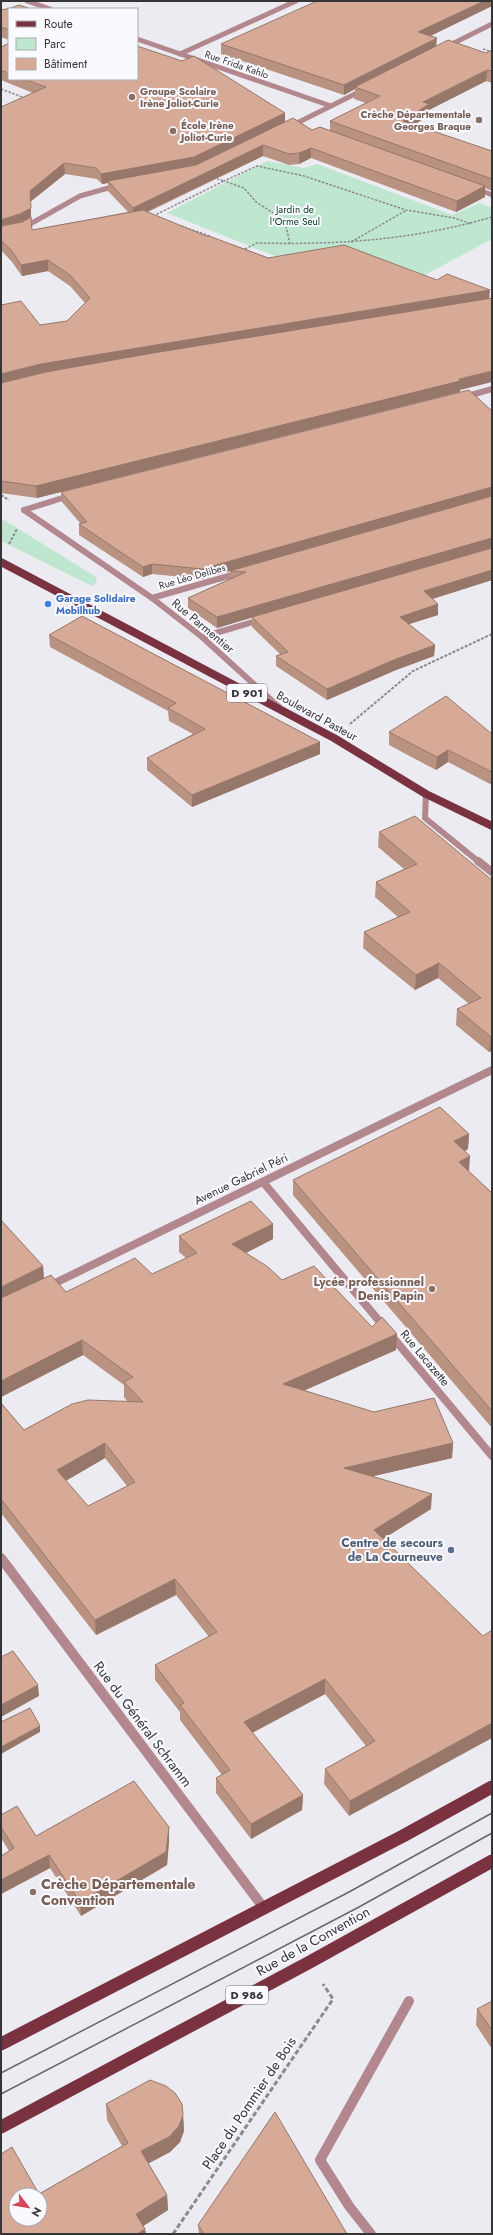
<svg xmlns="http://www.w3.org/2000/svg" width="493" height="2235" viewBox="0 0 493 2235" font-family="Jost,sans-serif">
<rect width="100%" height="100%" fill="#ecebf2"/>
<g fill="#bfe7cf">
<path d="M267 161 304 168 317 164 452 215 480 203 492 208V239L425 275 361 252 290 262 167 213Z"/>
<path d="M1 518 96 577 97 582 92 586 1 541Z"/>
</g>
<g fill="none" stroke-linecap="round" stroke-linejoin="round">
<g stroke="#8b8a8f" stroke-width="1.5" stroke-dasharray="2.5 1.5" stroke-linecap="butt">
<path d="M483 49 492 52"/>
<path d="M1 89 25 98"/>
<path d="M153 216 224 181 214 178"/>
<path d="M181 226 210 236"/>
<path d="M351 242 405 211"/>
<path d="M290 244 286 226 278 216 256 202 244 188 224 181 257 166 304 176 406 210 454 218 472 224"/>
<path d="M235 246 270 259"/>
<path d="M245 249 257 243C338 245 414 240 492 217"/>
</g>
<g stroke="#8b8a8f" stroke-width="2" stroke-dasharray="3 1.5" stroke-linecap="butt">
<path d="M1 495 9 500"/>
<path d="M9 544 17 529"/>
<path d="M350 724 413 671 492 634"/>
</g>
<path stroke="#8b8a8f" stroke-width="3" stroke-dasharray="5 2.5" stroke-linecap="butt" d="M173 2234 333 1999 323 1984"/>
<path stroke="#b2878d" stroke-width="10" d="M371 2234 349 2206 320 2160 409 2001"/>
<g stroke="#b2878d" stroke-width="5">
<path d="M27 1 50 9"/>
<path d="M137 39 331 106"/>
<path d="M446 47 492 24"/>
<path d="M180 54 296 1"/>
<path d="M289 127 363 90"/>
<path d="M475 188 492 195"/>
<path d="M23 228 80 196 119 185"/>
</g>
<g stroke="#b2878d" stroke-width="6">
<path d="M464 397 492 389"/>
<path d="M24 510 72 495"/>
<path d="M24 510 152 598 202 637 279 707"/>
<path d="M152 598 239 573"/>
<path d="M202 637 263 619"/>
<path d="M426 794 425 818 479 862"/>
</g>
<g stroke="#b2878d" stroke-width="8">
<path d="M478 861 492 872"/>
<path d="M263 1182 492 1456"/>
<path d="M49 1286 492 1070"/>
</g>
<path stroke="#b2878d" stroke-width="10" d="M1 1558 263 1907"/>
<path stroke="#7a3240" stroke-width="8" d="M1 562 334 738 426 794 492 826"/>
<g stroke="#7a3240" stroke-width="13">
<path d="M1 2044 403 1836 492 1787"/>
<path d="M1 2127 308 1963 492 1861"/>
</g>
<g stroke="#68686c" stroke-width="1.5">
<path d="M1 2073 349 1892 492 1813"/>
<path d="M1 2094 359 1907 492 1833"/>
</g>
</g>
<g fill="#b99282" fill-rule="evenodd">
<path d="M492 1V6L430 36 436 46 486 53 492 50V83L486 81 429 110V115L414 125 492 151V191L485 188V197L456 212 311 158 299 164 289 165 263 156 148 212 460 390 37 498 1 493V305L40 325 67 321 85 303 70 286 48 271 22 276 12 262 1 250V107L33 93 1 80V47L9 43V79H137L285 113V122L312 130H330V121L366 103 354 99 355 89 344 95 221 54V44ZM65 174 97 179 102 184 108 183V191L128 212 32 230 30 202Z"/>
<path d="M9 9V40L1 37V10Z"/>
<path d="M492 411V580L432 599 438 604V615L409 624 435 645 434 656 396 670 327 700 276 666V656L280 654 252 627V617L217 628 188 608V598L230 579V571L202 579 152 574 143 577 79 535V524H81L62 502 61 492Z"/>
<path d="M49 635 320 742V754L192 807 147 770V758L193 734 169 721 168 711 50 647Z"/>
<path d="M389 732 492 734V785L448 762 436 770 389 745Z"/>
<path d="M379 832 492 880V1051L489 1052 456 1025 457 1009 469 1004 438 978 415 990 363 948 364 932 398 917 375 897 376 882 404 869 378 847Z"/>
<path d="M469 1134 468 1149 465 1151 469 1172 492 1193V1428L293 1195V1180Z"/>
<path d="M273 1224V1239L246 1253 282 1280 372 1327 397 1334 396 1350 304 1390 453 1443 452 1458 373 1476 431 1509 383 1539 483 1636 349 1816 324 1784 325 1769 366 1746 325 1694 252 1733 303 1795 302 1810 251 1839 216 1793V1778L222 1775 180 1720V1712L155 1680V1665L209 1637 176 1595 96 1635 1 1513V1403L24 1430 128 1402 124 1397V1385L83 1355 1 1397 43 1266 44 1278 66 1292 152 1274 186 1258 179 1252V1236ZM105 1458 127 1486 88 1506 66 1481Z"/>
<path d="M1 1815 36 1836 169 1841 167 1865 81 1916 50 1868 1 1894V1856L9 1851 1 1838Z"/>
<path d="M492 2001V2049L476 2025 477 2009Z"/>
<path d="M106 2104 183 2115 184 2131 180 2142 170 2152 148 2163 167 2195 168 2210 143 2226 145 2229 146 2234H1L39 2194 122 2146 107 2120Z"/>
<path d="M198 2225 347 2234H199Z"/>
</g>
<g fill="#96776a">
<path d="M484 1H492V6L418 42V32Z"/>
<path d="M437 38 436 48 355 87V89L344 95V85Z"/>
<path d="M487 70 486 81 429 110V115L403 132V121L423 102Z"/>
<path d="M285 113V124L194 168 108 181V183L102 184 101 174Z"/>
<path d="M263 145V156L133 218V208Z"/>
<path d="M311 148V158L299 164V153Z"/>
<path d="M64 163 65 174 30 202V191Z"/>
<path d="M485 186V197L456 212 457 201Z"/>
<path d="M31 208V219L1 231V220Z"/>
<path d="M48 260V271L22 276 21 265Z"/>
<path d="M490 290 489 301 1 385V374L41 364Z"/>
<path d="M492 371V382L460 390V392L37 498 36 486Z"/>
<path d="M491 486V496L202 579V569Z"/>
<path d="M491 538V548L217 628V617Z"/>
<path d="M152 564V574L143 577V567Z"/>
<path d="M492 570V580L423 602 424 591Z"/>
<path d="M438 604V615L400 627V617Z"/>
<path d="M435 645 434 656 396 670 327 700V689L396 659Z"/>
<path d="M320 742V754L192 807V795Z"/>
<path d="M448 750V762L436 770 437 757Z"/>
<path d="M439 963 438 978 415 990 416 975Z"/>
<path d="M492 1036V1051L489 1052 491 1037Z"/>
<path d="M469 1134 468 1149 453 1157 454 1141Z"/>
<path d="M470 1156 469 1172 459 1162Z"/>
<path d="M273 1224V1239L232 1260V1244Z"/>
<path d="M43 1266 44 1282 1 1303V1287Z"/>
<path d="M397 1334 396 1350 283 1400V1384Z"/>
<path d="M82 1340 83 1355 1 1397V1381Z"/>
<path d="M105 1443V1458L58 1485 57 1470Z"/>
<path d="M453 1443 452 1458 344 1483V1468Z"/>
<path d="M432 1494 431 1509 373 1545 374 1530Z"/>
<path d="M175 1579 176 1595 96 1635 95 1620Z"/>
<path d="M325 1679V1694L244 1737V1722Z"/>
<path d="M38 1685 39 1696 1 1717V1705Z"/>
<path d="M492 1723V1738L349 1816 350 1801Z"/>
<path d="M40 1726V1732L1 1754V1747Z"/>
<path d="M303 1795 302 1810 251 1839V1824Z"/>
<path d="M169 1827V1841L167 1865 81 1916 80 1902Z"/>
<path d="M49 1855 50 1868 1 1894V1880Z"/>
<path d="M183 2115 184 2131 180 2142 170 2152 142 2167 141 2151Z"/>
<path d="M167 2195 168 2210 137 2230 136 2214Z"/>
<path d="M145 2229 146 2234H137Z"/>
</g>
<g fill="#d7aa97" stroke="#96776a" fill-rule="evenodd">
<path d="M317 1H484L418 32 437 38 344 85 221 44Z"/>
<path d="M19 5 31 9H9V30L1 27V10L11 8Z"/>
<path d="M448 40 486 53 492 50V71L487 70 423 102 429 104 403 121 492 151V179L330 121 380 96 355 87Z"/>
<path d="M9 43V73L1 70V47Z"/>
<path d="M137 46 182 61 194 56 285 113 194 157 101 174 96 168 64 163 30 191 31 208 20 214 1 220V107L46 87 24 79H137Z"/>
<path d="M293 118 312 130 320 127 485 186 457 201 311 148 299 153 289 154 263 145 133 208 108 181 196 165Z"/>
<path d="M143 210 206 236H209L268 258 344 245 437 280 447 274 490 290 41 364 1 374V305L21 301 40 325 67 321 90 298 70 275 48 260 21 265 12 251 1 240V226L22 222 31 217 32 230Z"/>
<path d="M492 298V371L459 379 460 381 36 486 1 481V383L46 372 147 354Z"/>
<path d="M469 390 492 411V487L202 569 152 564 143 567 79 524 87 522 61 492Z"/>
<path d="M492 496V538L217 617 188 598 246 572 230 571Z"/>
<path d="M492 548V570L424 591 438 604 400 617 435 645 396 659 327 689 276 656 288 652 252 617Z"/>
<path d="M82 616 320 742 192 795 147 758 205 729 168 708 176 703 49 635Z"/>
<path d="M446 696 492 734V772L448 750 437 757 389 732Z"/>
<path d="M415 816 492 880V1036L491 1037 457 1009 481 998 439 963 416 975 364 932 410 912 376 882 417 864 379 832Z"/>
<path d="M440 1107 469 1134 454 1141 470 1156 459 1162 492 1193V1411L293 1180Z"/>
<path d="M251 1201 273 1224 232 1244 268 1267 282 1280 314 1266 372 1327 382 1317 397 1334 283 1384 374 1412 434 1398 453 1443 344 1468 432 1494 374 1530 483 1636 492 1630V1723L350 1801 325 1769 375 1741 325 1679 244 1722 303 1795 251 1824 216 1778 230 1770 180 1705 184 1703 155 1665 217 1632 175 1579 95 1620 1 1499V1403L24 1430 72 1404 88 1400 143 1402 124 1382 133 1377 82 1340 1 1381V1298L51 1275 66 1292 135 1258 152 1274 197 1253 179 1236ZM105 1443 135 1482 88 1506 57 1470Z"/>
<path d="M1 1220 43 1266 1 1287Z"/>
<path d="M13 1651 38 1685 1 1705V1657Z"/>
<path d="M30 1708 40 1726 1 1747V1722Z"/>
<path d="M134 1781 169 1827 166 1852 80 1902 49 1855 1 1880V1856L14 1848 1 1827V1815L17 1806 36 1836Z"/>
<path d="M492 2001V2030L477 2009Z"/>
<path d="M150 2080 166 2086 175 2093 182 2104 183 2115 179 2126 169 2137 141 2151 167 2195 136 2214 145 2229 137 2234H1V2154L12 2147 39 2194 128 2143 106 2104ZM16 2195H40V2219H16Z"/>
<path d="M275 2112 347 2234H204L198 2225Z"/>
</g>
<g fill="#8d6e63" stroke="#f9f9fe" stroke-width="1.5">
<circle cx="132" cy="97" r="4"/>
<circle cx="479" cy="120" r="4"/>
<circle cx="173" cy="131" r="4"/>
<circle cx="432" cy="1289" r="4"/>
<circle cx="33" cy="1892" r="4"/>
</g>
<circle fill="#3f7fe0" stroke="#f9f9fe" stroke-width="1.5" cx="48" cy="604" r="4"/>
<circle fill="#5c6f8a" stroke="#f9f9fe" stroke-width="1.5" cx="451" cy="1550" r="4"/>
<g text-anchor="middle" stroke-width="4" stroke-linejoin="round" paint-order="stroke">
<g font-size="10" fill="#353538" stroke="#f9f9fe">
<text transform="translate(237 64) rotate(19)" y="4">Rue Frida Kahlo</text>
<text transform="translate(192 576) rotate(-16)" y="4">Rue Léo Delibes</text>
</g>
<g font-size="10" font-weight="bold" fill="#785e54" stroke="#f9f9fe" text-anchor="start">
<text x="140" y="95">Groupe Scolaire<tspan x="140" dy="12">Irène Joliot-Curie</tspan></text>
<text x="471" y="118" text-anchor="end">Crèche Départementale<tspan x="471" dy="12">Georges Braque</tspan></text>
<text x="181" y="129">École Irène<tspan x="181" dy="12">Joliot-Curie</tspan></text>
</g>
<g font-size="10" fill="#013c23" stroke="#f9f9fe">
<text x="295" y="213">Jardin de<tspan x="295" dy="12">l'Orme Seul</tspan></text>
</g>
<g font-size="10" font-weight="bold" fill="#366cbe" stroke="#f9f9fe" text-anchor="start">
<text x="56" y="602">Garage Solidaire<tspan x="56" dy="12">Mobilhub</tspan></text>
</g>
<g fill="#f9f9fe" stroke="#707073" stroke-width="1">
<rect x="227" y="684" width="40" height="18" rx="3"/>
<rect x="226" y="1986" width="42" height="18" rx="3"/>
</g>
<g font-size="11" font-weight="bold" fill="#353538">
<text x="247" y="697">D 901</text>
<text x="247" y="1999">D 986</text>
</g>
<g font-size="12" fill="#353538" stroke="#f9f9fe">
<text transform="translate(203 626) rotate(40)" y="4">Rue Parmentier</text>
<text transform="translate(317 716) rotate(29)" y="4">Boulevard Pasteur</text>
<text transform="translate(241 1179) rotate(-26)" y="4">Avenue Gabriel Péri</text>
<text transform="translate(425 1358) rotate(50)" y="4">Rue Lacazette</text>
</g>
<g font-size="12" font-weight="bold" fill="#785e54" stroke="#f9f9fe" text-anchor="end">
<text x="424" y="1286">Lycée professionnel<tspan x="424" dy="14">Denis Papin</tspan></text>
</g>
<g font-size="12" font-weight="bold" fill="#4e5e75" stroke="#f9f9fe" text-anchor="end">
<text x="443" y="1547">Centre de secours<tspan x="443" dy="14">de La Courneuve</tspan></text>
</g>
<g font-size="14" fill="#353538" stroke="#f9f9fe">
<text transform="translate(143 1724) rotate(53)" y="5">Rue du Général Schramm</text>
<text transform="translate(313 1941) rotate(-29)" y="5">Rue de la Convention</text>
<text transform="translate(249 2103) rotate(-56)" y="5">Place du Pommier de Bois</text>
</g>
<g font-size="14" font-weight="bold" fill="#785e54" stroke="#f9f9fe" text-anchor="start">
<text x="41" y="1889">Crèche Départementale<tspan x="41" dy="16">Convention</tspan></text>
</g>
</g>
<rect width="493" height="2235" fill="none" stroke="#353538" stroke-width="4"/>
<rect x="8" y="8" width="130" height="72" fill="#f9f9fe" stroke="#ababaf"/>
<rect x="16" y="21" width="20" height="6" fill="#7a3240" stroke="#ababaf"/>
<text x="44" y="28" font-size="12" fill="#353538">Route</text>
<rect x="16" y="38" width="20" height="12" fill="#bfe7cf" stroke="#ababaf"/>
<text x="44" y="48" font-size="12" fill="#353538">Parc</text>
<rect x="16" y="58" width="20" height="12" fill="#d7aa97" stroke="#ababaf"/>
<text x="44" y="68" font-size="12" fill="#353538">Bâtiment</text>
<g transform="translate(28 2207) rotate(121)"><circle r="19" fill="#f9f9fe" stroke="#ababaf"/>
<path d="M0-3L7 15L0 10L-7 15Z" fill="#d4435a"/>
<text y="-6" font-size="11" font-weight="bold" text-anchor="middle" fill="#353538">N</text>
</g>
</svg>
